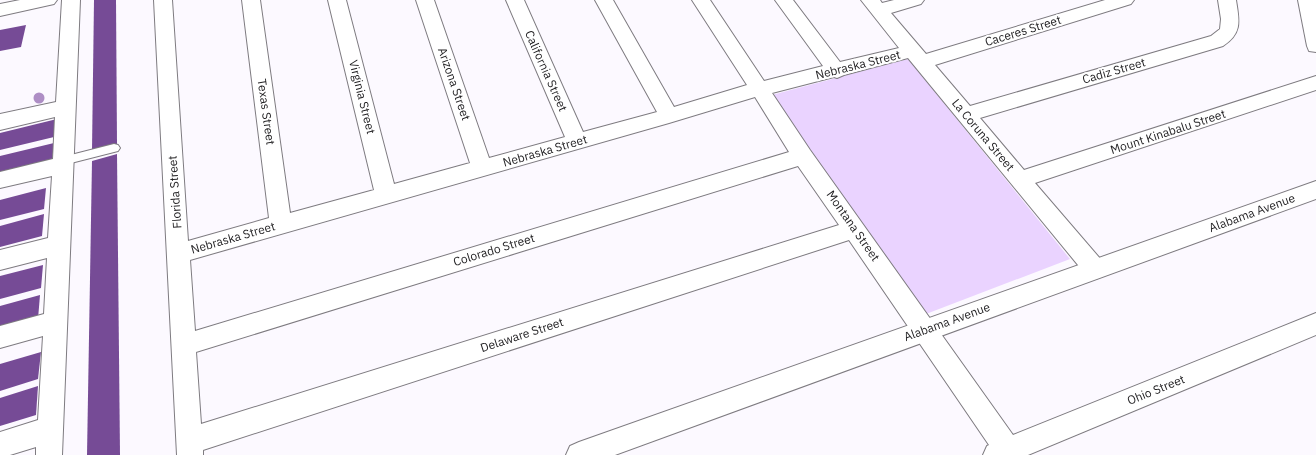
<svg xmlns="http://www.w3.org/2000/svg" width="1316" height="455" viewBox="0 0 1316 455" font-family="'IBM Plex Sans',sans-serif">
<rect width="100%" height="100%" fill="#fcf9ff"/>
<path fill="#ead3ff" d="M908 59 1070 259 926 314 768 96Z"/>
<g fill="#764b96">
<path d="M94 0H116L117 144 92 150Z"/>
<path d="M26 25 21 47 0 51V30Z"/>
<path d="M57 119 54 137 0 150V133Z"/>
<path d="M54 143 52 161 0 174V156Z"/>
<path d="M117 154 120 455H87L92 161Z"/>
<path d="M46 188 44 209 0 220V200Z"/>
<path d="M44 214 42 236 0 247V226Z"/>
<path d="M43 265 41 288 0 299V276Z"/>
<path d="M40 295 38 319 0 330V306Z"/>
<path d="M41 352 38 379 0 391V364Z"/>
<path d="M38 386 36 415 0 426V398Z"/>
</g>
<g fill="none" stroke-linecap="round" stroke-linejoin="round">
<g stroke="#7e7b80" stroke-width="2">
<path id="lane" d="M114 144 118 145 120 148 118 151 63 165 59 164 57 161 59 158 63 157Z"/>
</g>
<g stroke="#7e7b80" stroke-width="2">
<g id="street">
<path d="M20 0H57L54 4 0 16V4Z"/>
<path d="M62 0H80L62 455H36V447L10 455H0V432L38 420 43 336 0 348V326L44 314 47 258 0 270V250L48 238 52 176 0 188V172L53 159 55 117 0 130V114L56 102Z"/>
<path d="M154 0H172L188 241 269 218 242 0H260L290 213 374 190 328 0H346L394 184 470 163 416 0H434L489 158 565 137 506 0H524L583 132 657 112 595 0H613L674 107 747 85 692 0H710L764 81 823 66 775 0H793L840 62 899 48 861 0H880L882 3 894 0H924L921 4 891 13 926 54 1105 0H1134L1131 4 935 65 970 106 1211 36 1220 29 1221 19 1218 0H1236C1239 20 1243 33 1223 46L980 118 1024 170 1316 76V90L1035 183 1103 262 1106 269 1103 276 1095 279 1087 276 908 58 844 75 837 78 834 77 772 93 810 150 1013 435 1316 313V335L1028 455H983L987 446 989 445 849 240 203 450V455H177ZM755 97 789 152 195 331 190 260 669 123ZM798 166 839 225 201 424 196 352Z"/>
<path d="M1298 0H1316V52L1309 51 1307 46Z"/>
</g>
</g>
<g stroke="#7e7b80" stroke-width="2">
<path id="secondary" d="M1316 181V199L615 455H566L570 446 579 442Z"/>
</g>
<use href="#lane" fill="#fff" fill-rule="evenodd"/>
<use href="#street" fill="#fff" fill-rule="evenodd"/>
<use href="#secondary" fill="#fff" fill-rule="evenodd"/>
</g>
<circle fill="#ae8ec5" cx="39" cy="98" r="5.5"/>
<g text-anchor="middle" stroke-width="4" stroke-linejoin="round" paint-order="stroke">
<g font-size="12" fill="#1f1e20" stroke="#fff">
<text transform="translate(1023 31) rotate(-17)" y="4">Caceres Street</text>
<text transform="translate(858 65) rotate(-14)" y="4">Nebraska Street</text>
<text transform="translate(546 71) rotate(66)" y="4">California Street</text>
<text transform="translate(1114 71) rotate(-16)" y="4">Cadiz Street</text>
<text transform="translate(454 84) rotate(71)" y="4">Arizona Street</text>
<text transform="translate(362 97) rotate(76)" y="4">Virginia Street</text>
<text transform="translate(266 112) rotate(82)" y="4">Texas Street</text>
<text transform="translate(1168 132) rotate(-18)" y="4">Mount Kinabalu Street</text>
<text transform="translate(983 135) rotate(50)" y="4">La Coruna Street</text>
<text transform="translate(545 151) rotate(-16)" y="4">Nebraska Street</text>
<text transform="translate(175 192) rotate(-94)" y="4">Florida Street</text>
<text transform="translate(1252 213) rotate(-20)" y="4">Alabama Avenue</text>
<text transform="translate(853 226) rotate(55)" y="4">Montana Street</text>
<text transform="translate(233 238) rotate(-16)" y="4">Nebraska Street</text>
<text transform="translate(494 250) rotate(-17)" y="4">Colorado Street</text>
<text transform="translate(947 322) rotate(-20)" y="4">Alabama Avenue</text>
<text transform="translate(522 335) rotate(-18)" y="4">Delaware Street</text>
<text transform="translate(1156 390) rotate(-22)" y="4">Ohio Street</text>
</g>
</g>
</svg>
